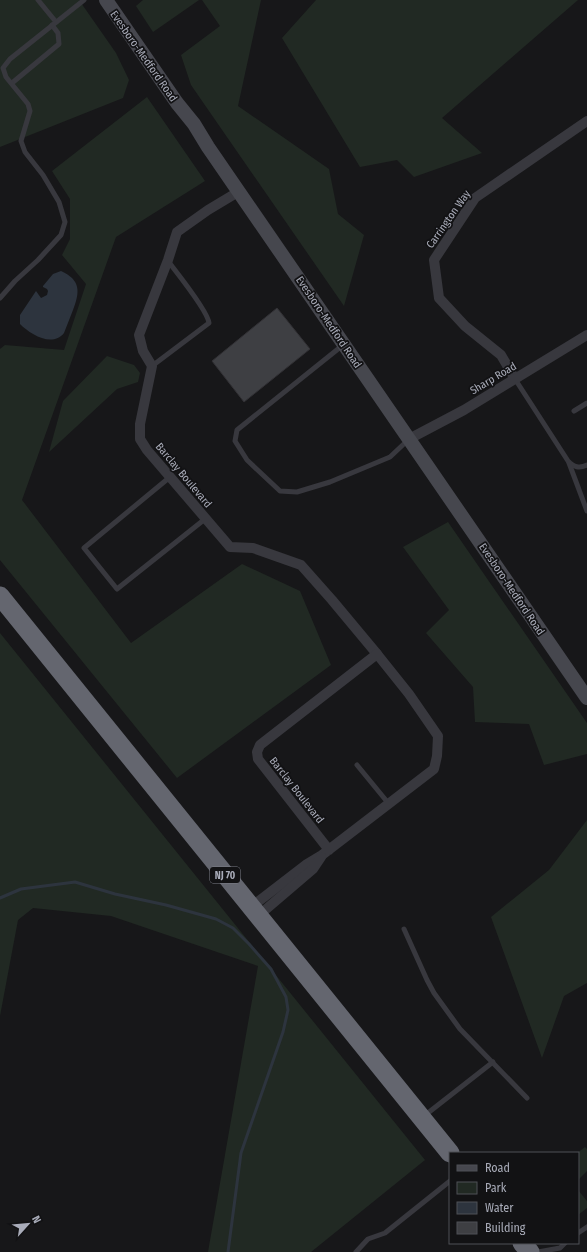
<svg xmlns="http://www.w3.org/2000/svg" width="587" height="1252" viewBox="0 0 587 1252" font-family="'Fira Sans Condensed',sans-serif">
<rect width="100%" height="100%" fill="#171719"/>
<g fill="#212923">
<path d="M0 0H79L116 53 129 80 123 98 0 147Z"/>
<path d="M143 0H199L153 32 136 6Z"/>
<path d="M202 0H261L238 106 329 169 338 214 364 235 344 306 191 85 181 55 220 26Z"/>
<path d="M316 0H578L442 118 482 153 414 177 397 160 360 167 282 38Z"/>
<path d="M147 97 205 181 116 237 22 500 131 643 242 564 300 591 331 665 177 778 0 560V349L5 345 64 350 86 284 62 255 70 239V199L52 171Z"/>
<path d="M107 356 134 365 140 373 138 382 117 389 49 452 63 401Z"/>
<path d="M448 522 587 723V754L544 765 529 724 475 722 473 687 426 633 449 610 403 547Z"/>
<path d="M0 633 425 1160 311 1252H208L258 966 111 916 33 908 18 920 0 1016Z"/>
<path d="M587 820V983L564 996 542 1058 491 917 549 870Z"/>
<path d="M585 1147 587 1149V1171L578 1180V1153H577Z"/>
<path d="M578 1190 587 1201V1208L578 1215Z"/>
</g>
<path fill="#2d343e" d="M61 271C81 280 80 292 73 310 70 318 67 325 64 333 52 348 30 334 20 324V315L36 291 41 298 47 295 48 291 47 289 43 287V286L53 274Z"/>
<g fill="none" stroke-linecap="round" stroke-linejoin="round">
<path stroke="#2d343e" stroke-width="3" d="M0 898 21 889 75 882 115 894 166 905 216 919 233 928 249 944 271 969 286 997 288 1010 283 1032 241 1153 228 1252"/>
</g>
<path fill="#3e3f43" stroke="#323135" d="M277 308 310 349 244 402 212 361Z"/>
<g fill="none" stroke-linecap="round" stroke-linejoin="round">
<g stroke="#38383e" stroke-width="5">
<path d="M38 0 56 22"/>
<path d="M12 83 59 44 58 33 52 25"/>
<path d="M0 298 15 281 38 260 61 235 65 222 59 202 43 175 25 152 21 141 30 111 28 104 6 77 3 68 10 59 84 0"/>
<path d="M343 345 237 430 235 441 247 460 280 491 297 492 330 482 390 457 408 440"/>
<path d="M152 366 209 323C208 311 177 273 168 261"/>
<path d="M515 379 568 461C574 467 579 469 587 465"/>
<path d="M574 411 587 403"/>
<path d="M569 463 587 511"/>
<path d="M170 477 84 548 117 589 205 519"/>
<path d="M357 765 389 804"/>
<path d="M404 929 427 980 434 993 460 1029 527 1098"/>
<path d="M424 1116 493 1062"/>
<path d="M578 1233 587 1227"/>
<path d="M356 1252 368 1239 385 1233 450 1181"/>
<path d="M538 1252 560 1248 565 1243"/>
</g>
<g stroke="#38383e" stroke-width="10">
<path d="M238 192 208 210 177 232 168 260 139 335 143 351 152 366 140 424V439L147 450 230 547 253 548 301 565 332 600 377 654"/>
<path d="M515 379 501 355 465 326 439 298 434 260 475 198 587 121"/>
<path d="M409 439 464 410 587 335"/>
<path d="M251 907 307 864 322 855 434 769 437 756 438 736 409 694 377 654 260 745 257 752 258 759 329 850"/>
<path d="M258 916 313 869 321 857"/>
</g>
<path stroke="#46474e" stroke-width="14" d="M106 0 177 103 194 124 208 147 587 698"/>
<g stroke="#64666f" stroke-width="19">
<path d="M0 596 450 1153"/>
<path d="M522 1243 530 1252"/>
</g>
</g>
<g text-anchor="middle" stroke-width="3.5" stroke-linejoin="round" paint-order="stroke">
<rect fill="#121214" stroke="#7c7e88" stroke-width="1" x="210" y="867" width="30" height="16" rx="3"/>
<g font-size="10" font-weight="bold" fill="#a9acb9">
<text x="225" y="879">NJ 70</text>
</g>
<g font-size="11" fill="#a9acb9" stroke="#121214">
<text transform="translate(144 56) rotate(55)" y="4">Evesboro-Medford Road</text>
<text transform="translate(448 219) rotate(-55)" y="4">Carrington Way</text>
<text transform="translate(329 322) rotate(56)" y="4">Evesboro-Medford Road</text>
<text transform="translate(493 378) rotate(-31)" y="4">Sharp Road</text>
<text transform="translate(184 475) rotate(50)" y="4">Barclay Boulevard</text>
<text transform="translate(512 589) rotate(56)" y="4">Evesboro-Medford Road</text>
<text transform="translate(297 790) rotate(52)" y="4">Barclay Boulevard</text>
</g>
</g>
<rect x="449" y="1152" width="130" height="92" fill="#121214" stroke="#4e5056"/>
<rect x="457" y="1165" width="20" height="6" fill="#46474e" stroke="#4e5056"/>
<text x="485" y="1172" font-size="12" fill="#a9acb9">Road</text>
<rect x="457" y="1182" width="20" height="12" fill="#212923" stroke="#4e5056"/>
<text x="485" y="1192" font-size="12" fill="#a9acb9">Park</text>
<rect x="457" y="1202" width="20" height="12" fill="#2d343e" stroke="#4e5056"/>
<text x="485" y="1212" font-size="12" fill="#a9acb9">Water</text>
<rect x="457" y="1222" width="20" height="12" fill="#3e3f43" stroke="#4e5056"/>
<text x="485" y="1232" font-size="12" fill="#a9acb9">Building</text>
<g transform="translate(28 1224) rotate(63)" stroke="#121214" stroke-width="3" paint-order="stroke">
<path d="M0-3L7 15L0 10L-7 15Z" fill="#a9acb9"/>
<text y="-6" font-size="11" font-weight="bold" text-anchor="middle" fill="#a9acb9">N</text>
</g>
</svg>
